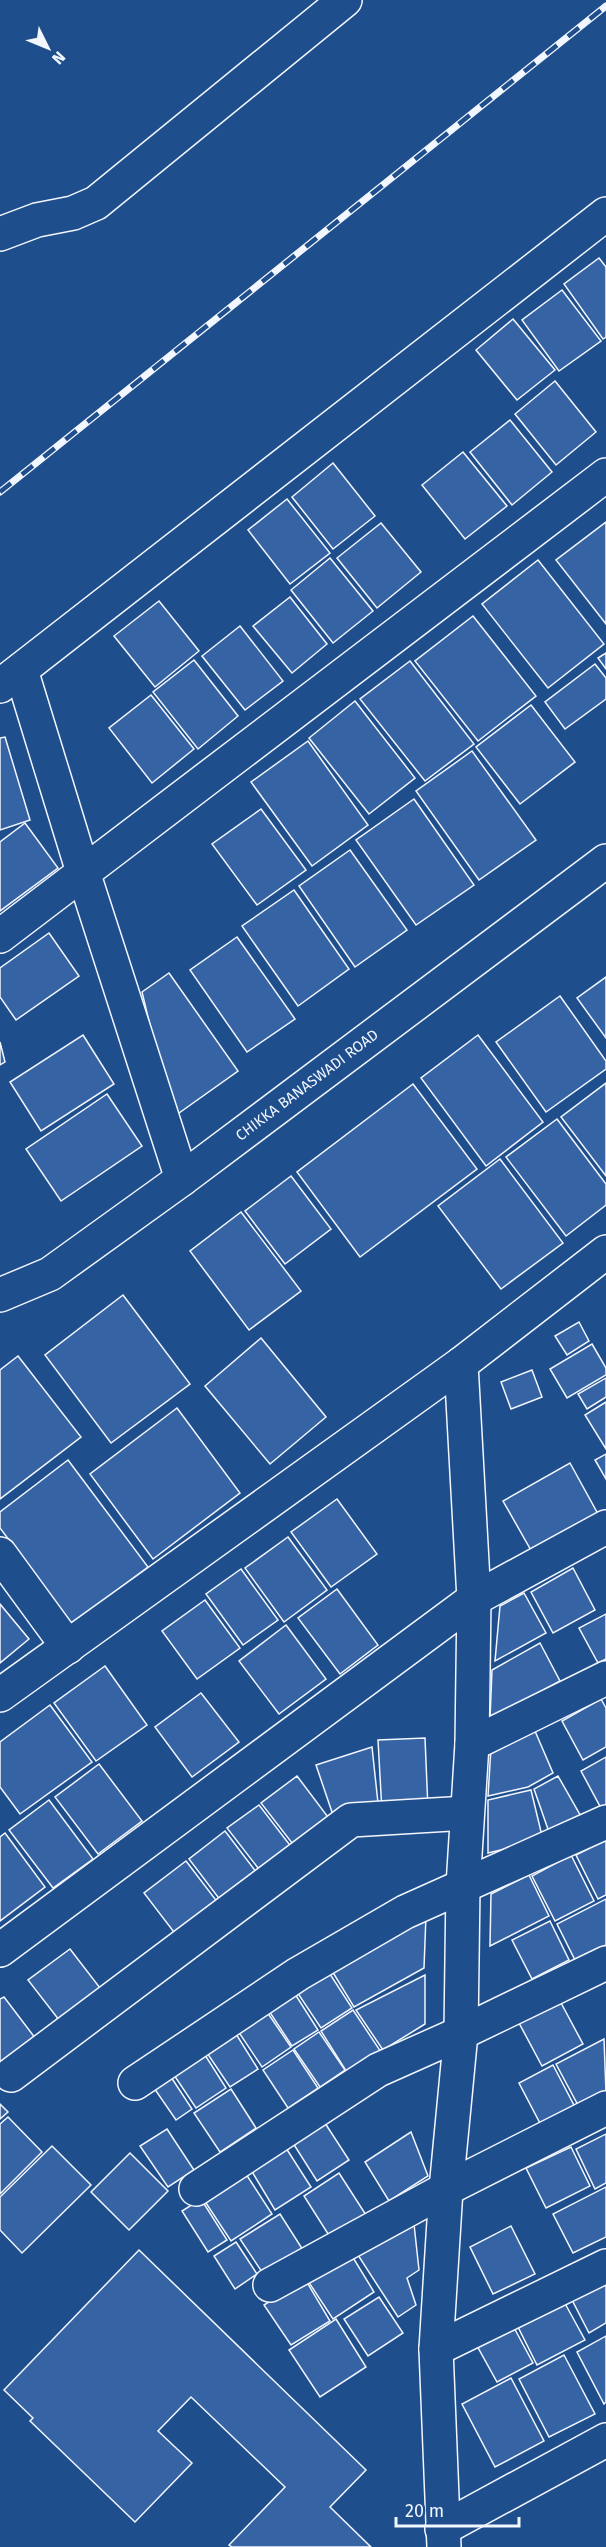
<svg xmlns="http://www.w3.org/2000/svg" width="606" height="2547" viewBox="0 0 606 2547" font-family="'Fira Sans',sans-serif">
<rect width="100%" height="100%" fill="#1f4e8c"/>
<g fill="#3563a3" stroke="#f2f6ff" stroke-width="1.5">
<path d="M599 258 606 267V337L603 339 564 284Z"/>
<path d="M562 290 601 341 559 371 522 320Z"/>
<path d="M513 319 555 370 517 400 476 350Z"/>
<path d="M555 381 596 432 556 465 515 414Z"/>
<path d="M510 420 552 472 512 505 470 452Z"/>
<path d="M463 452 507 506 465 539 422 485Z"/>
<path d="M333 463 375 516 333 549 292 497Z"/>
<path d="M287 499 330 553 290 584 248 530Z"/>
<path d="M606 522V624L556 560Z"/>
<path d="M381 523 421 572 377 608 337 558Z"/>
<path d="M330 558 373 611 333 643 291 590Z"/>
<path d="M538 560 604 644 548 688 482 604Z"/>
<path d="M290 597 327 644 292 673 253 626Z"/>
<path d="M159 601 199 651 155 687 114 636Z"/>
<path d="M473 616 536 696 478 741 415 661Z"/>
<path d="M240 626 283 681 245 710 202 656Z"/>
<path d="M606 653V669L598 658Z"/>
<path d="M194 660 238 716 198 749 153 692Z"/>
<path d="M410 661 474 744 425 781 360 699Z"/>
<path d="M595 664 606 678V699L565 729 545 702Z"/>
<path d="M151 695 194 749 152 783 109 728Z"/>
<path d="M355 701 415 778 369 814 309 738Z"/>
<path d="M531 705 575 762 520 804 476 747Z"/>
<path d="M5 737 30 820 0 830V738Z"/>
<path d="M308 741 368 825 312 866 251 782Z"/>
<path d="M472 751 536 840 479 880 416 791Z"/>
<path d="M414 799 474 885 416 925 356 840Z"/>
<path d="M261 809 306 870 257 905 212 844Z"/>
<path d="M25 823 58 868 0 911V842Z"/>
<path d="M350 850 407 930 355 967 299 886Z"/>
<path d="M294 890 349 969 298 1006 242 926Z"/>
<path d="M49 933 79 976 16 1020 0 997V968Z"/>
<path d="M237 937 295 1019 247 1052 190 970Z"/>
<path d="M169 973 238 1071 179 1113 167 1096 142 992Z"/>
<path d="M606 977V1038L577 998Z"/>
<path d="M560 996 606 1061V1069L546 1112 496 1042Z"/>
<path d="M83 1035 114 1084 41 1131 10 1082Z"/>
<path d="M478 1035 543 1122 486 1166 421 1078Z"/>
<path d="M0 1042 5 1062 0 1065Z"/>
<path d="M606 1083V1176L561 1117Z"/>
<path d="M413 1084 477 1169 360 1257 297 1172Z"/>
<path d="M107 1094 142 1146 61 1201 26 1149Z"/>
<path d="M557 1119 606 1184V1205L566 1236 506 1157Z"/>
<path d="M500 1159 563 1243 501 1289 438 1206Z"/>
<path d="M291 1176 331 1229 285 1264 245 1211Z"/>
<path d="M241 1212 301 1291 249 1330 190 1251Z"/>
<path d="M123 1295 190 1384 111 1443 45 1355Z"/>
<path d="M579 1322 589 1341 567 1355 555 1336Z"/>
<path d="M261 1338 326 1417 270 1464 205 1386Z"/>
<path d="M592 1344 606 1368V1375L567 1398 550 1369Z"/>
<path d="M18 1356 81 1437 0 1499V1370Z"/>
<path d="M532 1370 542 1397 511 1409 501 1382Z"/>
<path d="M606 1378V1397L587 1409 578 1394Z"/>
<path d="M606 1402V1449L585 1415Z"/>
<path d="M177 1408 240 1493 153 1559 90 1474Z"/>
<path d="M606 1454V1479L595 1460Z"/>
<path d="M68 1460 148 1567 72 1624 0 1528V1512Z"/>
<path d="M570 1463 598 1514 532 1552 503 1501Z"/>
<path d="M337 1499 377 1554 331 1587 291 1532Z"/>
<path d="M288 1537 327 1590 284 1622 245 1568Z"/>
<path d="M573 1568 595 1610 553 1633 531 1592Z"/>
<path d="M241 1569 278 1620 243 1645 206 1594Z"/>
<path d="M337 1589 378 1645 340 1674 298 1618Z"/>
<path d="M524 1593 546 1633 495 1661 500 1606Z"/>
<path d="M205 1600 240 1648 197 1679 162 1631Z"/>
<path d="M0 1604 29 1639 0 1663Z"/>
<path d="M606 1614V1659L598 1663 579 1628Z"/>
<path d="M286 1625 326 1679 279 1714 239 1661Z"/>
<path d="M540 1643 560 1681 490 1719 492 1670Z"/>
<path d="M105 1666 147 1725 96 1761 54 1703Z"/>
<path d="M201 1693 239 1742 192 1777 155 1727Z"/>
<path d="M601 1699 606 1708V1747L583 1760 562 1721Z"/>
<path d="M50 1705 92 1762 20 1814 0 1787V1742Z"/>
<path d="M535 1731 553 1773 528 1787 488 1796 491 1748Z"/>
<path d="M425 1738 428 1809 382 1812 378 1740Z"/>
<path d="M372 1747 378 1803 334 1818 316 1765Z"/>
<path d="M606 1757V1808L602 1810 581 1771Z"/>
<path d="M99 1764 142 1821 98 1854 55 1797Z"/>
<path d="M297 1776 334 1825 299 1852 261 1803Z"/>
<path d="M558 1776 583 1820 550 1835 534 1789Z"/>
<path d="M531 1790 543 1840 488 1853V1800Z"/>
<path d="M49 1800 93 1859 53 1888 9 1830Z"/>
<path d="M259 1805 296 1853 265 1877 227 1828Z"/>
<path d="M225 1831 260 1877 224 1905 189 1859Z"/>
<path d="M5 1833 45 1887 0 1921V1837Z"/>
<path d="M606 1840V1895L598 1899 576 1855Z"/>
<path d="M571 1855 594 1901 555 1921 532 1876Z"/>
<path d="M186 1861 222 1908 180 1940 144 1893Z"/>
<path d="M529 1875 549 1916 490 1946 491 1894Z"/>
<path d="M606 1899V1945L575 1960 557 1924Z"/>
<path d="M426 1915 424 1968 354 2007 329 1966Z"/>
<path d="M550 1921 569 1960 532 1979 512 1940Z"/>
<path d="M70 1949 107 1997 66 2029 28 1980Z"/>
<path d="M328 1971 352 2008 321 2028 297 1992Z"/>
<path d="M425 1975V2024L383 2050 356 2010Z"/>
<path d="M295 1994 318 2030 292 2046 269 2011Z"/>
<path d="M4 1997 42 2047 0 2079V1999Z"/>
<path d="M560 2001 583 2044 542 2066 519 2023Z"/>
<path d="M353 2010 381 2052 348 2074 321 2031Z"/>
<path d="M267 2012 291 2047 262 2067 238 2031Z"/>
<path d="M319 2032 345 2070 320 2087 294 2049Z"/>
<path d="M236 2034 258 2069 230 2087 207 2053Z"/>
<path d="M604 2039 606 2093 579 2107 556 2064Z"/>
<path d="M293 2050 318 2088 288 2108 263 2070Z"/>
<path d="M205 2055 226 2088 196 2108 174 2075Z"/>
<path d="M553 2065 576 2109 542 2127 519 2083Z"/>
<path d="M171 2077 192 2109 176 2120 154 2088Z"/>
<path d="M231 2089 256 2128 220 2152 194 2113Z"/>
<path d="M0 2104 8 2112 0 2119Z"/>
<path d="M8 2117 42 2152 0 2194V2124Z"/>
<path d="M323 2120 349 2160 317 2181 291 2140Z"/>
<path d="M167 2129 194 2170 168 2187 140 2146Z"/>
<path d="M411 2132 428 2176 389 2201 365 2162Z"/>
<path d="M606 2134V2183L595 2189 576 2149Z"/>
<path d="M52 2146 91 2185 22 2253 0 2230V2197Z"/>
<path d="M571 2147 590 2186 546 2208 526 2168Z"/>
<path d="M286 2148 311 2187 275 2210 251 2170Z"/>
<path d="M130 2153 168 2191 129 2230 91 2192Z"/>
<path d="M244 2171 272 2214 231 2241 202 2197Z"/>
<path d="M339 2173 366 2215 330 2237 304 2196Z"/>
<path d="M606 2187V2237L573 2253 553 2214Z"/>
<path d="M201 2199 227 2240 208 2252 182 2211Z"/>
<path d="M280 2214 303 2250 264 2275 240 2239Z"/>
<path d="M413 2215 419 2270 407 2278 416 2305 398 2317 356 2252Z"/>
<path d="M511 2226 535 2274 493 2294 470 2247Z"/>
<path d="M236 2242 257 2274 235 2289 214 2256Z"/>
<path d="M139 2250 366 2470 330 2507 371 2547H232L229 2545 285 2487 191 2397 158 2431 192 2463 135 2522 30 2421 33 2418 4 2390Z"/>
<path d="M349 2251 374 2292 333 2319 306 2278Z"/>
<path d="M606 2278V2323L589 2333 569 2294Z"/>
<path d="M305 2279 330 2321 291 2345 264 2305Z"/>
<path d="M379 2297 403 2333 368 2356 344 2319Z"/>
<path d="M562 2298 585 2340 537 2365 516 2323Z"/>
<path d="M336 2319 366 2367 320 2397 289 2350Z"/>
<path d="M512 2324 533 2363 497 2382 476 2344Z"/>
<path d="M606 2336V2402L604 2404 577 2352Z"/>
<path d="M564 2355 595 2414 549 2437 519 2379Z"/>
<path d="M511 2378 544 2441 495 2467 462 2404Z"/>
</g>
<g fill="none" stroke-linecap="round" stroke-linejoin="round">
<g stroke="#f2f6ff" stroke-width="36">
<g id="minor">
<path d="M0 234 37 220 73 213 96 203 345 0"/>
<path d="M21 670 83 872 182 1179"/>
<path d="M0 686 606 214"/>
<path d="M0 936 606 475"/>
<path d="M0 1554 68 1647"/>
<path d="M0 1695 461 1364"/>
<path d="M472 1744 606 1678"/>
<path d="M0 1950 474 1599 606 1527"/>
<path d="M11 2075 351 1820 467 1813"/>
<path d="M135 2083 298 1974 405 1912 606 1822"/>
<path d="M196 2189 378 2070 461 2033 606 1963"/>
<path d="M270 2285 446 2189 606 2108"/>
<path d="M436 2349 606 2266"/>
<path d="M442 2529 606 2440"/>
<path d="M444 2547 436 2349 446 2189 461 2033 463 1886 472 1744 474 1599 461 1364 606 1252"/>
</g>
</g>
<g stroke="#f2f6ff" stroke-width="36">
<path id="major" d="M0 1295 50 1274 182 1179 606 861"/>
</g>
<use href="#minor" stroke="#1f4e8c" stroke-width="33"/>
<use href="#major" stroke="#1f4e8c" stroke-width="33"/>
<g stroke="#f2f6ff" stroke-width="7">
<path id="rail" d="M0 492 606 6"/>
</g>
<use href="#rail" stroke="#1f4e8c" stroke-width="4.5" stroke-dasharray="14" stroke-linecap="butt"/>
</g>
<g text-anchor="middle" stroke-width="4.5" stroke-linejoin="round" paint-order="stroke">
<g font-size="15" fill="#f2f6ff" stroke="#1f4e8c">
<text transform="translate(307 1085) rotate(-37)" y="5">CHIKKA BANASWADI ROAD</text>
</g>
</g>
<g transform="translate(48 48) rotate(133)" stroke="#1f4e8c" stroke-width="4.5" paint-order="stroke">
<path d="M0-4.5L10 22L0 15L-10 22Z" fill="#f2f6ff"/>
<text y="-9" font-size="16" font-weight="bold" text-anchor="middle" fill="#f2f6ff">N</text>
</g>
<path d="M396 2517v9h123v-9" fill="none" stroke="#f2f6ff" stroke-width="3"/>
<text x="405" y="2517" font-size="18" fill="#f2f6ff" stroke="#1f4e8c" stroke-width="4.5" paint-order="stroke">20 m</text>
</svg>
